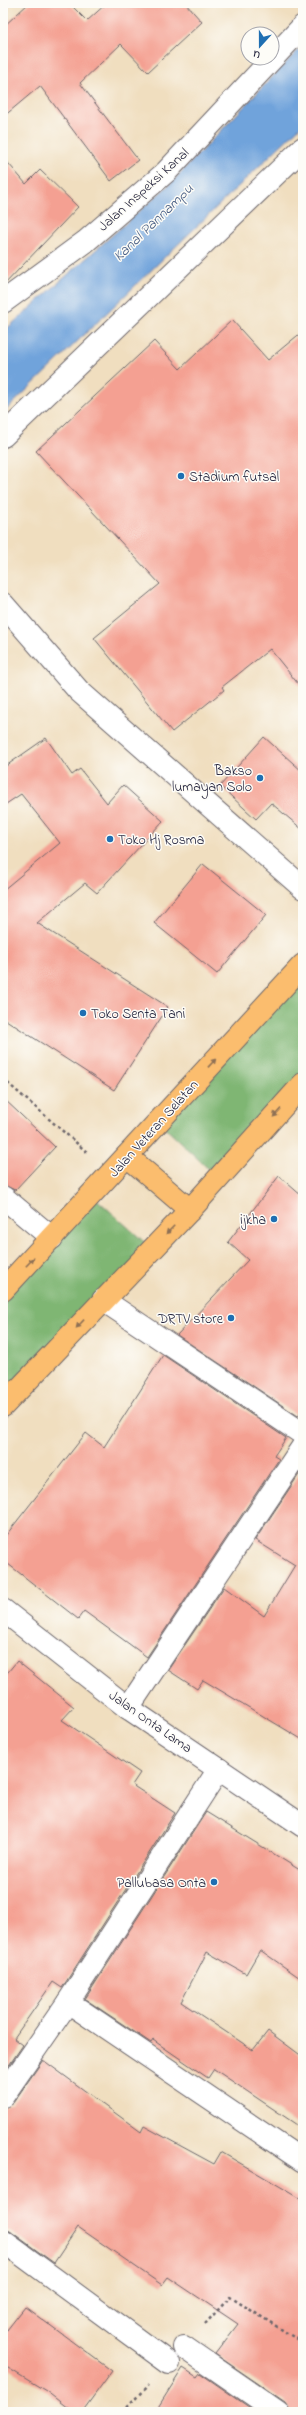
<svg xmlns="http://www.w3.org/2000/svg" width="306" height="2415" viewBox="0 0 306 2415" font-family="'Indie Flower',sans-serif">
<rect width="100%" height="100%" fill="#fdfcf7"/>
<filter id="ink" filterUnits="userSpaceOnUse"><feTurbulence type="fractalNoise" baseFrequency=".025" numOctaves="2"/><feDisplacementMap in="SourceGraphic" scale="8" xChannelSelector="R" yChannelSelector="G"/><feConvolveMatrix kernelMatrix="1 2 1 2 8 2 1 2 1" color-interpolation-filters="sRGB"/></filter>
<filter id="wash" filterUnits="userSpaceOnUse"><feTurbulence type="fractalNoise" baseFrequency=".012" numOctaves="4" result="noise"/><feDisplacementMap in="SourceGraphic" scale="16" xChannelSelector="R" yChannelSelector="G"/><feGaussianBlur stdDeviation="0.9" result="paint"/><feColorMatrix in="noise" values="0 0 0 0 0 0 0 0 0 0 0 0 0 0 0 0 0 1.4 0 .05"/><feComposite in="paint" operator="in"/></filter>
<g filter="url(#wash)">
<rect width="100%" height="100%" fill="#f0debf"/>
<g fill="#7fb673" stroke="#506c57">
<path d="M303 965V1084L217 1177 159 1122Z"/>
<path d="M92 1195 151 1248 3 1406V1290Z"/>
</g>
<path fill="#6fa3db" stroke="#48628b" d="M303 45V124L3 413V332L169 185Z"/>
<g id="blocks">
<g fill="#f4a092">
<path d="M29 3H69L87 21 107 3H185L202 22 148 72 121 44 80 83 138 160 111 181 40 86 3 117V27Z"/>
<path d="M3 157 26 184 40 170 78 207 3 286Z"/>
<path d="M232 320 268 360 303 331V690L270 649 222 687 224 690 172 732 94 638 160 584 36 451 154 341 180 369Z"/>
<path d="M264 737 303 772V830L271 803 256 819 220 786Z"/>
<path d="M46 738 72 775 80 769 107 803 123 785 163 821 97 893 85 883 37 923 168 1007 114 1090 3 1018V890L60 843 21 794 3 806V768Z"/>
<path d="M203 864 266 915 217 974 154 923Z"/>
<path d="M3 1098 55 1147 15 1190 3 1185Z"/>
<path d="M279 1176 303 1197V1408L298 1416 177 1335 248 1260 228 1242Z"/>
<path d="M163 1355 286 1438 274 1456 279 1459 147 1657 84 1611 78 1619 3 1560V1539L86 1433 104 1447Z"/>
<path d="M300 1473 303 1475V1740L203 1680 197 1689 168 1670 224 1587 264 1616 295 1565 255 1540Z"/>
<path d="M17 1661 74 1707 62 1720 140 1773 132 1785 175 1813 62 1988 53 1982 14 2038 23 2045 3 2074V1678Z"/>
<path d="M206 1812 303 1872V1980L260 1950 246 1974 207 1952 181 2002 253 2050 268 2031 303 2057V2129L214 2069 208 2078 153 2040 151 2043 85 1999Z"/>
<path d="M43 2060 141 2132 144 2126 214 2164 221 2152 303 2200V2412H290L285 2402 215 2354 238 2324 168 2277 162 2285 78 2227 54 2263 10 2231 3 2229V2108L13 2103Z"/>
<path d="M25 2307 112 2371 82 2412H73L46 2391 3 2365V2335Z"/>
<path d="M183 2368 197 2377 200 2373 256 2412H155Z"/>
</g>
</g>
</g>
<g filter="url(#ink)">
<use href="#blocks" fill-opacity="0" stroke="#6a6469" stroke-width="1"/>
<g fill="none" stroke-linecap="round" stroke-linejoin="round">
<g stroke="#6a6469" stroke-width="24">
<g id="minor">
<path d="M3 302 85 242 166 172 303 26"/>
<path d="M3 436 303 148"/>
<path d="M3 604 79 691 303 888"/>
<path d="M3 1197 52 1238"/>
<path d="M103 1300 303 1434"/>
<path d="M3 1610 128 1708 303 1826"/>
<path d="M128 1708 303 1446"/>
<path d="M219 1769 68 2002 303 2161"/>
<path d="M3 2096 68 2002"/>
<path d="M3 2241 169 2363"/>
<path d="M184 2347 278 2412"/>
</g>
</g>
<g stroke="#6a6469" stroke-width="24">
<g id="major">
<path d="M127 1156 190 1210"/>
<path d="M3 1290 303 965"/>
<path d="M3 1406 190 1210 303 1084"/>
</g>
</g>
<g stroke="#6a6469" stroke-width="2.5" stroke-dasharray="3 3" stroke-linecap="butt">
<path d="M3 1079 88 1153"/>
<path d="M205 2324 230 2297 303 2343"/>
<path d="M123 2412 148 2385"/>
</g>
<use href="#minor" stroke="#fff" stroke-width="22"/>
<use href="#major" stroke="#fbbd6e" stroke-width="22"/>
</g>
<defs><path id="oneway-solid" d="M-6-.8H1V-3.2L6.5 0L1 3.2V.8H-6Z"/></defs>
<g fill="#8e7054">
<use href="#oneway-solid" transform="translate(212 1063) rotate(-47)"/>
<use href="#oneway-solid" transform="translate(277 1113) rotate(133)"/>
<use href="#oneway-solid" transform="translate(170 1230) rotate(135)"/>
<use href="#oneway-solid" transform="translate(30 1262) rotate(-46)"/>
<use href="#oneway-solid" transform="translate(80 1324) rotate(133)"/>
</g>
</g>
<g fill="#1f6fb2" stroke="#fdfcf7" stroke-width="1.5">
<circle cx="181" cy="476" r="4"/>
<circle cx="260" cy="778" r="4"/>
<circle cx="110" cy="839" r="4"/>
<circle cx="83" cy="1013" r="4"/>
<circle cx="274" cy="1219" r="4"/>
<circle cx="231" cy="1318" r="4"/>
<circle cx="214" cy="1882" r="4"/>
</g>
<g text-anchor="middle" stroke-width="3" stroke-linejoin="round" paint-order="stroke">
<g font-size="14" fill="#22223b" stroke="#fdfcf7">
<text transform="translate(143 189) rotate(-42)" y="5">Jalan Inspeksi Kanal</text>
<text transform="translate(153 1128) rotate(-48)" y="5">Jalan Veteran Selatan</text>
<text transform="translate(151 1721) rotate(35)" y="5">Jalan Onta Lama</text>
</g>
<g font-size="14" fill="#22223b" stroke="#fdfcf7" text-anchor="end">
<text x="189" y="481" text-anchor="start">Stadium futsal</text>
<text x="252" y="775">Bakso<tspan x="252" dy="16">lumayan Solo</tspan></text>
<text x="118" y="844" text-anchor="start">Toko Hj Rosma</text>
<text x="91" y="1018" text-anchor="start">Toko Senta Tani</text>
<text x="266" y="1224">ijkha</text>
<text x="223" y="1323">DRTV store</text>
<text x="206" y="1887">Pallubasa Onta</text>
</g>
<g font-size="15" font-style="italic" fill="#455c83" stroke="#fdfcf7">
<text transform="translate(153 222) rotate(-44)" y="5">Kanal Pannampu</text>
</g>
</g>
<rect width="306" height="2415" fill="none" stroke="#fdfcf7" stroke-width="16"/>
<g transform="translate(260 46) rotate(201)"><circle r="19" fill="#fdfcf7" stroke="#a5a5ac"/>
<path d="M0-3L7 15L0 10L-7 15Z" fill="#1f6fb2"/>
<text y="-6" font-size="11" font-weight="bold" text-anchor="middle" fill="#22223b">U</text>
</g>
</svg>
